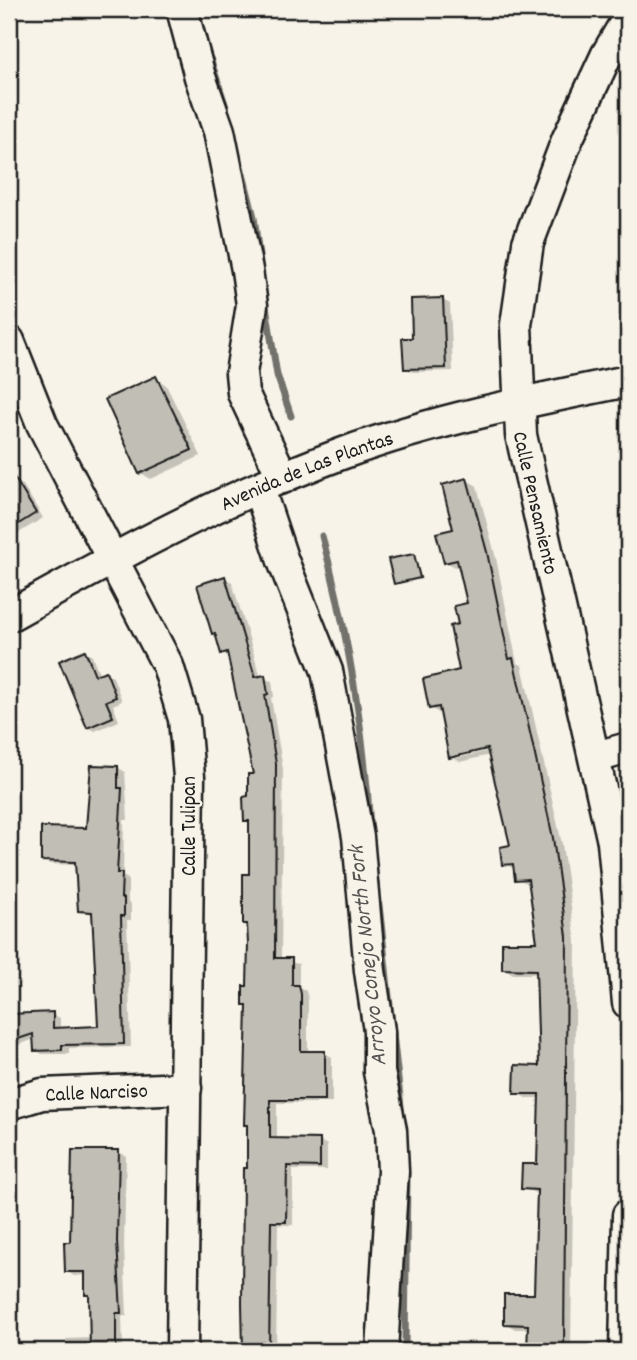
<svg xmlns="http://www.w3.org/2000/svg" width="637" height="1360" viewBox="0 0 637 1360" font-family="Dekko,sans-serif">
<rect width="100%" height="100%" fill="#f7f3e8"/>
<filter id="ink" filterUnits="userSpaceOnUse"><feTurbulence type="fractalNoise" baseFrequency=".0143" numOctaves="2"/><feDisplacementMap in="SourceGraphic" scale="14" xChannelSelector="R" yChannelSelector="G"/><feConvolveMatrix kernelMatrix="1 2 1 2 8 2 1 2 1" color-interpolation-filters="sRGB"/></filter>
<g filter="url(#ink)">
<g fill="#0003" fill-rule="evenodd">
<path d="M443 300 450 304 453 371 413 372 405 368 414 340Z"/>
<path d="M156 378 166 385 201 456 151 479 141 473Z"/>
<path d="M14 480 23 485 43 518 9 539V484Z"/>
<path d="M467 480 477 486 496 558 517 663 522 665 562 844 576 942 571 1351H529V1329H515L505 1323 536 1296 538 1194 523 1188 539 1166 540 1098H526L516 1093 541 1067 538 974H513L504 968 539 944 530 884 517 879 515 869 504 864 512 847 490 755 460 762 451 756 440 714 431 708 462 672 460 625 469 604 460 566 455 567 446 562ZM495 746 496 749 457 758V754Z"/>
<path d="M414 555 422 579 396 583Z"/>
<path d="M225 578 232 582 261 678 272 681 274 697 271 698 283 769 281 960 299 964V987L306 991 308 999V1053H325L332 1057V1103H277V1140H319L327 1145V1170H293V1225H278L276 1348 290 1351H244L245 1169H249L248 1006 245 1004 249 988V925L245 923 251 876 250 823 245 820 255 776 230 657 223 652 218 636 213 633Z"/>
<path d="M85 652 92 656 100 675 105 673 113 677 122 701 113 705 119 721 95 731 88 727Z"/>
<path d="M118 767 125 772 128 820H124L123 876 128 879V902L131 904V920H127L131 1047 69 1048V1054H42L35 1050V1039L9 1048V1015L52 1014 60 1018V1029L100 1028 94 915 80 910 77 865 50 864 42 860 88 829Z"/>
<path d="M119 1152 126 1156 124 1246 127 1316H122L123 1351H67L66 1339 91 1338V1297L87 1294 86 1275 74 1276 66 1271 72 1243Z"/>
</g>
<g fill="none" stroke-linecap="round" stroke-linejoin="round">
<g stroke="#72716c" stroke-width="7">
<path d="M210 58 226 107"/>
<path d="M241 166 254 217 260 264"/>
<path d="M265 300 277 375 291 416"/>
<path d="M322 536C347 630 364 728 370 827"/>
<path d="M379 905 402 1116"/>
<path d="M405 1351 407 1173"/>
</g>
</g>
<g fill="#c0beb5" stroke="#1c1c1c" stroke-width="2">
<path d="M443 298 446 368 404 369 402 338H412L411 299Z"/>
<path d="M156 376 192 450 139 474 105 399Z"/>
<path d="M9 469 36 513 9 530Z"/>
<path d="M467 478 487 552 509 659 513 658 531 737 553 838 567 936 564 1351H527L528 1325 504 1324V1294H534L537 1190 521 1189 522 1164H537L539 1094H514L515 1065 539 1066 536 970 502 969V942H537L528 879 515 880 513 864 502 865 500 847 510 845 487 749 449 758 439 707 429 709 423 679 459 670 450 626 458 624 454 606 467 603 457 560 444 563 436 533 453 529 442 485Z"/>
<path d="M414 554 420 578 394 584 388 559Z"/>
<path d="M225 576 255 677 265 675 268 694 265 695 276 764 275 958H292V985H299L301 994V1051H325V1100H270V1138L320 1139V1167L287 1166 286 1222H271L269 1351H243L242 1304 243 1168H247V1125H244L247 1005H243V986H247L248 944 247 924H243V874H249V821H244L243 797 248 796V774H253L227 652 221 654 215 633 212 634 197 585Z"/>
<path d="M85 650 95 675 106 671 116 697 106 701 113 717 87 728 59 661Z"/>
<path d="M91 765 118 766V788H122L117 873H122L121 898H124V916H121L124 1044 62 1045V1050L34 1051 33 1034 9 1042V1014L53 1012V1028L98 1026 92 912 78 911 75 862 41 861V827L86 828Z"/>
<path d="M72 1150H119L117 1241 121 1313H116V1351H90L89 1295H85V1272H65L64 1242H70Z"/>
</g>
<g fill="none" stroke-linecap="round" stroke-linejoin="round">
<g stroke="#1c1c1c" stroke-width="35">
<g id="minor">
<path d="M182 9 200 77 219 131 247 270 252 305 241 373 243 393 283 478"/>
<path id="s1" d="M628 18 607 54 567 140 528 243 516 325 521 435 613 842 628 1003"/>
<path d="M9 341 42 424 168 666 184 719 189 777 182 1351"/>
<path d="M259 489 283 561 327 671 358 837 370 971 379 1031V1072L391 1130 393 1171 382 1351"/>
<path id="s2" d="M9 616C116 556 225 497 341 454 433 420 533 400 628 381"/>
<path d="M596 757 628 748"/>
<path id="s3" d="M9 1104 42 1094 186 1088"/>
<path d="M625 1351 628 1215"/>
</g>
</g>
<use href="#minor" stroke="#f7f3e8" stroke-width="30"/>
</g>
</g>
<g text-anchor="middle" stroke-width="5" stroke-linejoin="round" paint-order="stroke">
<g font-size="21" fill="#1c1c1c" stroke="#f7f3e8">
<text dy="7" stroke="none"><textPath href="#s2" startOffset="332">Avenida de Las Plantas</textPath></text>
<text dy="7" stroke="none"><textPath href="#s1" startOffset="509">Calle Pensamiento</textPath></text>
<text transform="translate(188 826) rotate(-90)" y="7">Calle Tulipan</text>
<text dy="7" stroke="none"><textPath href="#s3" startOffset="89">Calle Narciso</textPath></text>
</g>
<g font-size="23" font-style="italic" fill="#565452" stroke="#f7f3e8">
<text transform="translate(366 956) rotate(-96)" y="8">Arroyo Conejo North Fork</text>
</g>
</g>
<rect width="637" height="1360" fill="none" stroke="#f7f3e8" stroke-width="35"/>
<rect x="18" y="18" width="602" height="1325" fill="none" stroke="#1c1c1c" stroke-width="2.5" filter="url(#ink)"/>
</svg>
